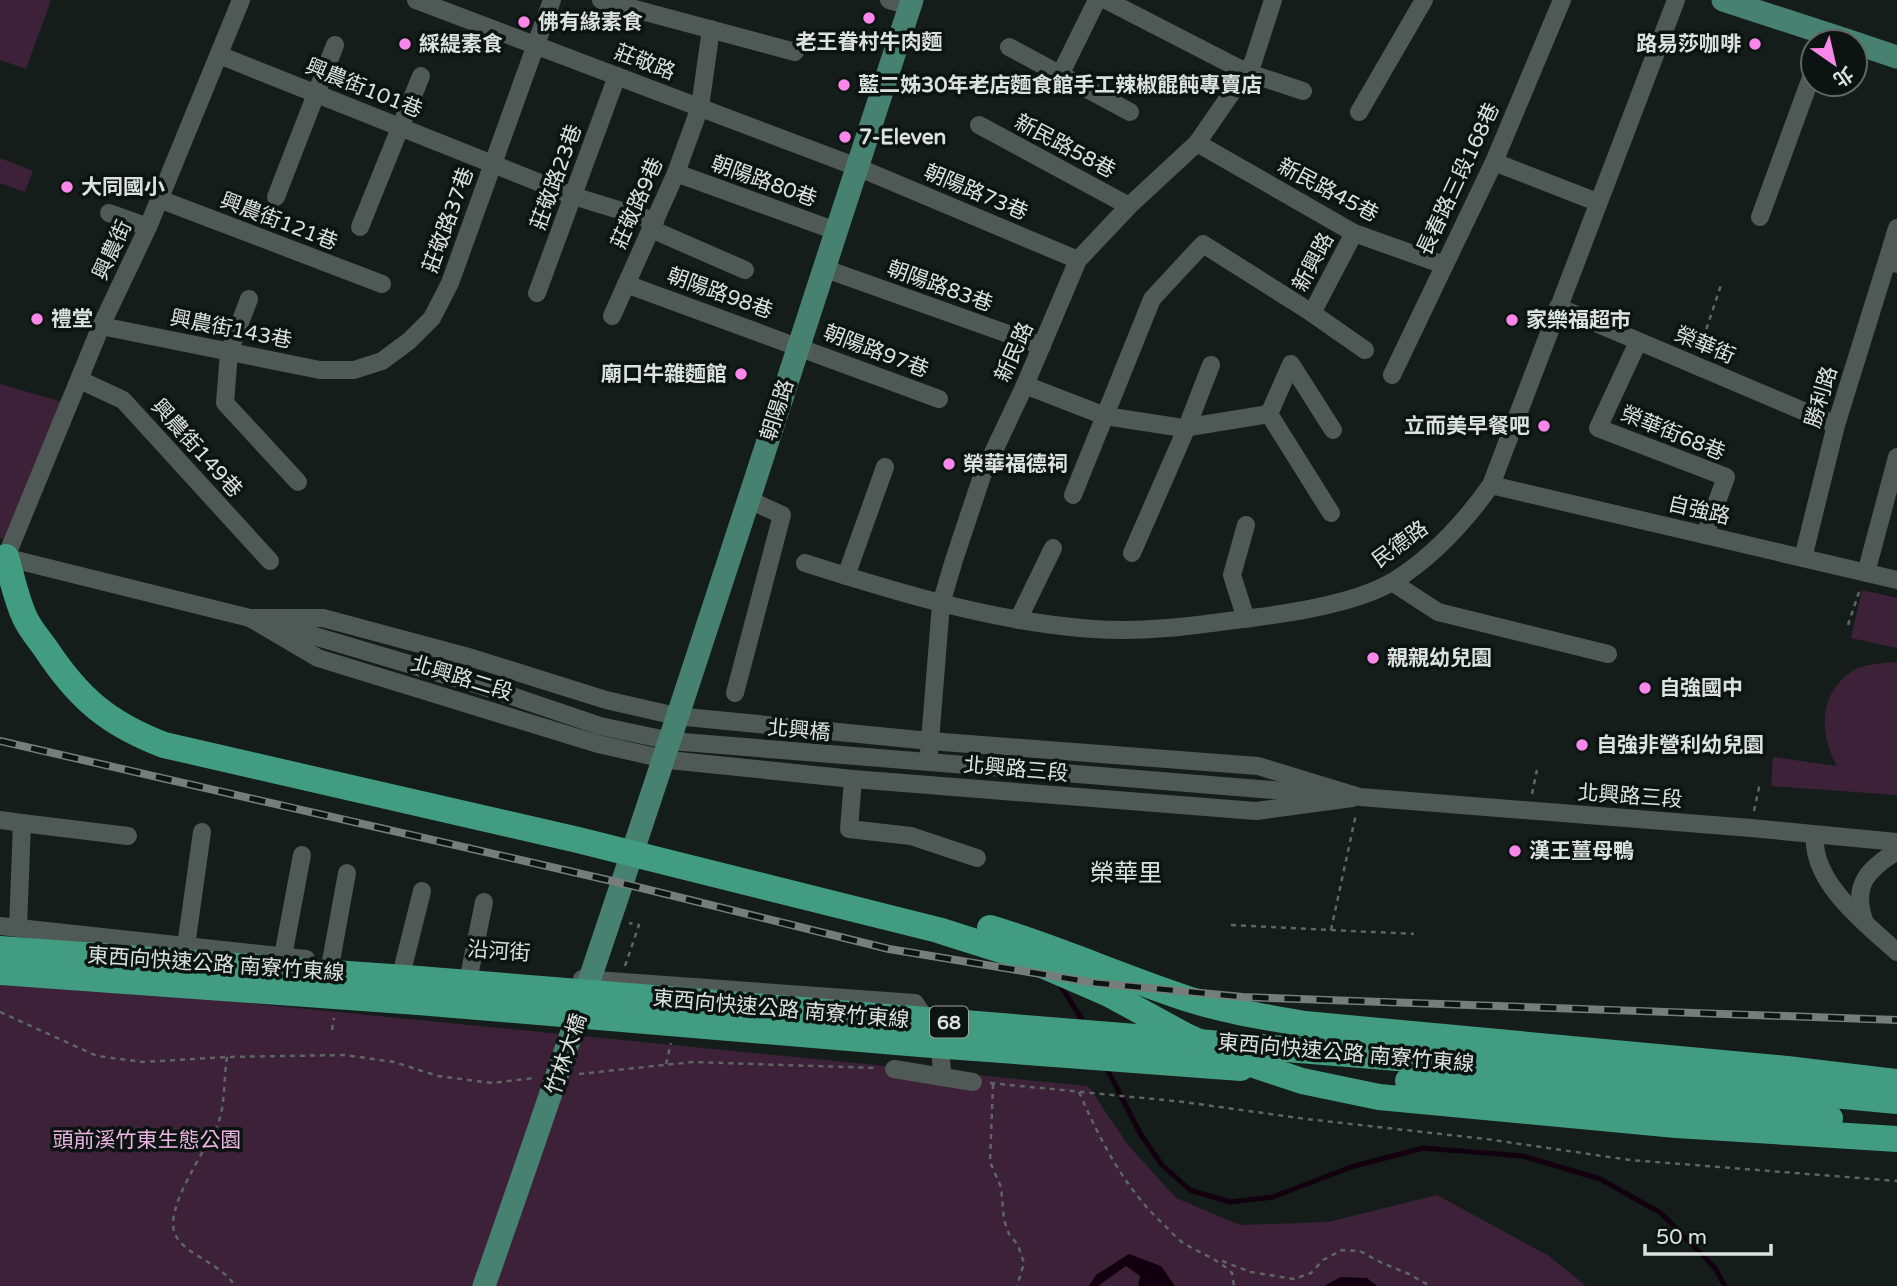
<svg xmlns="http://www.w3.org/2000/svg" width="1897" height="1286" viewBox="0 0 1897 1286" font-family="'Varela Round','Noto Sans TC',sans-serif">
<rect width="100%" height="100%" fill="#141d1a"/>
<g fill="#3d2139">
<path d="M0 0H51L26 69 0 60Z"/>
<path d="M0 158 33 171 25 192 0 183Z"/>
<path d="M0 384 62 402 12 545 0 537Z"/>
<path d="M1862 590 1897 598V648L1851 638Z"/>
<path d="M1897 662V795L1771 786 1773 757 1837 766C1819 734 1818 692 1854 670 1865 664 1884 663 1897 662Z"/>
<path d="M0 973 115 990 1088 1086 1128 1145 1176 1198 1240 1225 1328 1222 1437 1195 1549 1256 1586 1286H0Z"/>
</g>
<g fill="#12000f">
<path d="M1129 1254 1161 1266 1175 1286H1138L1140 1276 1126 1266 1098 1286H1089L1096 1275Z"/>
<path d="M1341 1277 1367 1278 1377 1286H1324Z"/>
</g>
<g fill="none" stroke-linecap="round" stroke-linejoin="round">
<g stroke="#12000f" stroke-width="5">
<path d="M1060 985 1085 1024"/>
<path d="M1106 1067 1141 1135 1162 1165 1190 1190 1230 1202 1273 1197 1351 1167 1423 1148 1523 1156 1600 1179 1661 1213 1715 1268 1725 1286"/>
</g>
<g stroke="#5e6664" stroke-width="2.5" stroke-dasharray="5 5" stroke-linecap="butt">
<path d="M1700 348 1722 282"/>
<path d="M1848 625 1860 589"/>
<path d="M1532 794 1537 770"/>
<path d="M1754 811 1760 783"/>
<path d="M1231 925 1414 934"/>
<path d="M1331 930 1356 814"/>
<path d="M625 966 639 925 629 923"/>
<path d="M0 1012 97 1056 143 1062 227 1057 345 1055 394 1062 438 1076 492 1083 534 1078"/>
<path d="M332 1030 334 1018"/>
<path d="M227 1057C224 1075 225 1104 219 1121 209 1146 163 1208 175 1234 184 1255 220 1262 235 1286"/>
<path d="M666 1064 671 1043"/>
<path d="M579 1074 692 1062 876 1068"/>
<path d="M990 1083 1184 1102 1306 1119 1486 1139 1630 1160 1897 1181"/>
<path d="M993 1084 990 1162 1001 1187 1004 1220 1009 1234 1018 1245 1024 1263 1017 1286"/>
<path d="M1079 1092C1100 1140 1124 1187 1162 1223 1169 1229 1175 1237 1182 1242 1199 1253 1217 1258 1232 1273L1234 1286"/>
<path d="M1222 1261 1251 1272 1294 1279 1311 1273 1323 1260 1342 1250 1360 1251 1382 1263 1409 1274 1430 1286"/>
</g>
<g stroke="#4f5955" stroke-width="18">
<path d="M416 0 857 167 1078 260"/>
<path d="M601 0 795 52"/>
<path d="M889 0 910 6"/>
<path d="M1106 0 1246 72 1303 91"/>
<path d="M1009 47 1130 112"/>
<path d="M219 55 573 196 655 221"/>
<path d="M1060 75 1097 0"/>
<path d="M1359 112 1424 0"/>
<path d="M979 125 1129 206"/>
<path d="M1197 143 1354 233 1444 265"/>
<path d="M1494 162 1597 202"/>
<path d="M676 173 836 231"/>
<path d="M276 197 335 45"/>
<path d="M159 199 382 284"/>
<path d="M109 213 148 227"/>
<path d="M1760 217 1813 72"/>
<path d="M360 227 421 76"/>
<path d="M651 229 745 270"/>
<path d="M1887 261 1897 228"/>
<path d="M823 268 1042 346"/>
<path d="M626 284 939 399"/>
<path d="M537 293 617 76"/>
<path d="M249 299 229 352 225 403 298 482"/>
<path d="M1558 307 1836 425"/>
<path d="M1312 313 1354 233"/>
<path d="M612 316 676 173 700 107 711 29"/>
<path d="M101 326 320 370H354L382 361 409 341 432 318 450 283 552 0"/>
<path d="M1638 342 1598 428 1726 477 1705 535"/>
<path d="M1392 375 1494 162 1562 0"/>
<path d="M80 380 123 400 270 561"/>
<path d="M1025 385 1105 416 1183 428 1269 414 1331 513"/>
<path d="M1269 414 1291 364 1333 430"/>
<path d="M1491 485 1897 580"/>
<path d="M1073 495 1152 299 1203 244 1312 313 1365 350"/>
<path d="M1246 525 1232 575 1246 619"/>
<path d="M1132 553 1187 427 1211 365"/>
<path d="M0 556 250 618H323L472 658 606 700 676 716 930 741 1258 766 1360 797 1751 828 1897 842"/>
<path d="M6 557 101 326 148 227 241 0"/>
<path d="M1803 558 1836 425 1887 261 1897 264"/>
<path d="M805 563C899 593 995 622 1093 629 1146 633 1199 625 1251 618 1292 613 1359 602 1394 581 1434 556 1464 523 1491 485L1676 0"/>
<path d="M1866 573 1897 457"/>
<path d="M846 576 885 467"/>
<path d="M1392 582 1438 612 1608 654"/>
<path d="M250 618 318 658 598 744 669 760 853 779 1256 811 1352 798"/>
<path d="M1018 620 1053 548"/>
<path d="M274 624 476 684 600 726 671 741 1322 794"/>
<path d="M735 693 782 515 749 500"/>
<path d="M929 753 941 604 954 560 982 476 1025 385 1078 260 1129 206 1197 143 1253 62 1273 0"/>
<path d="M853 779 849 829 911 836 977 858"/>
<path d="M0 820 22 823"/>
<path d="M1815 835C1811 882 1865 923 1897 952"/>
<path d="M1864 920C1852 885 1868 869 1897 851"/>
<path d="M0 926 306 959"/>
<path d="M18 928 22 823 128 836"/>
<path d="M186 946 202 832"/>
<path d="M283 956 302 855"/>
<path d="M331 961 347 873"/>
<path d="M403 967 422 891"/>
<path d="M470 971 484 902"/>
<path d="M582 979 915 1003 938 1037 943 1077"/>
<path d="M894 1069 973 1082"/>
</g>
<g stroke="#47816f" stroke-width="23">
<path d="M1723 0 1852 42"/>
<path d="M1855 43 1897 57"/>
<path d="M484 1286C634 860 771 429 912 0"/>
</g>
<g stroke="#429c81" stroke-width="26">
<path d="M6 557C12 577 16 599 25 618 30 629 39 639 46 649 79 699 109 724 164 745L578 840 938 930 1026 958 1109 994 1184 1035 1239 1060 1302 1081 1379 1097 1676 1125 1897 1139"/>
<path d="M990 928C1057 948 1121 977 1188 999 1226 1011 1265 1017 1305 1024L1787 1069 1897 1082"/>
<path d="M0 949 419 979 1681 1081 1897 1101"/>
<path d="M0 972 418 1002 920 1044 1241 1068"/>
<path d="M1408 1081 1830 1118"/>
</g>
<g stroke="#767e7b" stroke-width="8">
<path id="rail" d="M0 741 621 883 889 949 1096 983 1243 997 1897 1020"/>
</g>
<use href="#rail" stroke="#0c1411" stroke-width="5" stroke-dasharray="16" stroke-linecap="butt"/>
</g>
<g fill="#f987e9" stroke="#0c1411" stroke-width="2.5">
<circle cx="869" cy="18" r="7"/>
<circle cx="524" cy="22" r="7"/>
<circle cx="405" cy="44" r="7"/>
<circle cx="1755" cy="44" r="7"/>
<circle cx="844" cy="85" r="7"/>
<circle cx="845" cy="137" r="7"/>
<circle cx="67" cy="187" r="7"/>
<circle cx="37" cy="319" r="7"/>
<circle cx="1512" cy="320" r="7"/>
<circle cx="741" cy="374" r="7"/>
<circle cx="1544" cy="426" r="7"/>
<circle cx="949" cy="464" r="7"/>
<circle cx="1373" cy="658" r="7"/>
<circle cx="1645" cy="688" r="7"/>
<circle cx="1582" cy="745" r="7"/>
<circle cx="1515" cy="851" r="7"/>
</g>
<g text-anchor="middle" stroke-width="7" stroke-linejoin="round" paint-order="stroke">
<rect fill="#0c1411" stroke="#9da4a1" stroke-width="2" x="930" y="1006.5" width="38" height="31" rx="5"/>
<g font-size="19" font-weight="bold" fill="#dbe1df">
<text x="949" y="1029">68</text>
</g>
<g font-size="21" font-weight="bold" fill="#dbe1df" stroke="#0c1411" text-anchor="start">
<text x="538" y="29">佛有緣素食</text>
<text x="869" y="49" text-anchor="middle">老王眷村牛肉麵</text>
<text x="419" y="51">綵緹素食</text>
<text x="1741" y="51" text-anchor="end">路易莎咖啡</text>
<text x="858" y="92">藍二姊30年老店麵食館手工辣椒餛飩專賣店</text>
<text x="859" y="144">7-Eleven</text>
<text x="81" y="194">大同國小</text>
<text x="51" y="326">禮堂</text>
<text x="1526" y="327">家樂福超市</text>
<text x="727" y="381" text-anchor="end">廟口牛雜麵館</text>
<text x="1530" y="433" text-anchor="end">立而美早餐吧</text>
<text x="963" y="471">榮華福德祠</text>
<text x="1387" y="665">親親幼兒園</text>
<text x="1659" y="695">自強國中</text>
<text x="1596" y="752">自強非營利幼兒園</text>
<text x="1529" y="858">漢王薑母鴨</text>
</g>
<g font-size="21" fill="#dbe1df" stroke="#0c1411">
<text transform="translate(645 62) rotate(21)" y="7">莊敬路</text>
<text transform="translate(364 88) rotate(22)" y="7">興農街101巷</text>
<text transform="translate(1065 146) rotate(28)" y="7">新民路58巷</text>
<text transform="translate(556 177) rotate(-70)" y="7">莊敬路23巷</text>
<text transform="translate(1458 179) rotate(-65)" y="7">長春路三段168巷</text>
<text transform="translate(764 181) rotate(20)" y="7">朝陽路80巷</text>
<text transform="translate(1328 190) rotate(28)" y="7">新民路45巷</text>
<text transform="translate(976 192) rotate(23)" y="7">朝陽路73巷</text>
<text transform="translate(637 203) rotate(-66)" y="7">莊敬路9巷</text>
<text transform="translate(448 220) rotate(-70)" y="7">莊敬路37巷</text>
<text transform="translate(279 221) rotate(21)" y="7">興農街121巷</text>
<text transform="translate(112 250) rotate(-65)" y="7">興農街</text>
<text transform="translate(1313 262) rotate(-62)" y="7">新興路</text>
<text transform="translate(940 286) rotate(20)" y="7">朝陽路83巷</text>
<text transform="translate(720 293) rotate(20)" y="7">朝陽路98巷</text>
<text transform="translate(231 329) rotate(11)" y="7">興農街143巷</text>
<text transform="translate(1705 345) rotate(23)" y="7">榮華街</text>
<text transform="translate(876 351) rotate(21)" y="7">朝陽路97巷</text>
<text transform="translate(1014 352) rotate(-66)" y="7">新民路</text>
<text transform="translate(1821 397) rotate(-73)" y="7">勝利路</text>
<text transform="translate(777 410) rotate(-72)" y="7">朝陽路</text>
<text transform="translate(1673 433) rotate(22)" y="7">榮華街68巷</text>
<text transform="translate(197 448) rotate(48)" y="7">興農街149巷</text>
<text transform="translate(1699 510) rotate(13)" y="7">自強路</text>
<text transform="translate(1400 544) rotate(-36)" y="7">民德路</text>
<text transform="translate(462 678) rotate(17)" y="7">北興路二段</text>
<text transform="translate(799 730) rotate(5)" y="7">北興橋</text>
<text transform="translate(1016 769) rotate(5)" y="7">北興路三段</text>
<text transform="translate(1630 796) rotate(4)" y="7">北興路三段</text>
<text transform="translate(499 951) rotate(4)" y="7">沿河街</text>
<text transform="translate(216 964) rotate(4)" y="7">東西向快速公路 南寮竹東線</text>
<text transform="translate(781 1009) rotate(5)" y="7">東西向快速公路 南寮竹東線</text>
<text transform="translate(1346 1053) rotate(5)" y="7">東西向快速公路 南寮竹東線</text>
<text transform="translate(566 1054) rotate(-71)" y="7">竹林大橋</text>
</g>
<g font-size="21" fill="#edb4e3" stroke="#0c1411">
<text x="147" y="1147">頭前溪竹東生態公園</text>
</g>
<g font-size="24" fill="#d8e4df" stroke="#0c1411">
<text x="1126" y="881">榮華里</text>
</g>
</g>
<g transform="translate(1834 63) rotate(146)"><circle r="33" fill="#0c1411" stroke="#5f6663" stroke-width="2"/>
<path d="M0-5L12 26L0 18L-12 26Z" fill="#f987e9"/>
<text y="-10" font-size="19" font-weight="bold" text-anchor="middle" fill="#dbe1df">北</text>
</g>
<path d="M1645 1244v10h126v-10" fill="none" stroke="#dbe1df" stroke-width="3.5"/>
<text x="1656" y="1244" font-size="21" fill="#dbe1df" stroke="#0c1411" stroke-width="5" paint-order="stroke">50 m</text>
</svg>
